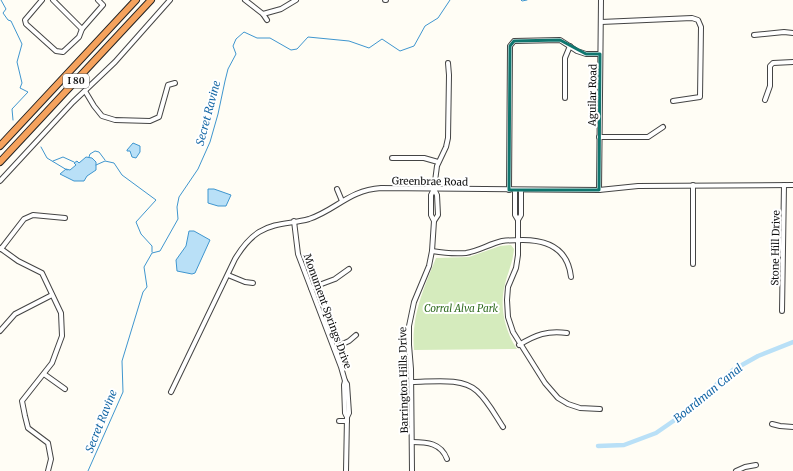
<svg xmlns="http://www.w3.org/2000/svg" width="793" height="471" viewBox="0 0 793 471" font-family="Merriweather,serif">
<rect width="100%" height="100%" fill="#fffdf5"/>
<path fill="#d5ebbd" d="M511 245 514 249C513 262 508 272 505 284 499 307 505 331 517 349L414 350C411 316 424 288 436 258L469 257 500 246Z"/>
<g fill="#b9e0f7" stroke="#3f96cf">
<path d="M133 143 140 146V152L136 158 132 157 130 151H127V150Z"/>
<path d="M86 157 92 158 96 162V170L87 176 84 181H74L60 174 66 169 70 170 76 165 74 163 77 161 79 163Z"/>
<path d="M208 189H214L231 195 226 206H218L208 203Z"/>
<path d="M189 231H194L210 240 195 273 192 274 177 271 176 260 186 246Z"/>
</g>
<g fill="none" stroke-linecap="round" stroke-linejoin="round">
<g stroke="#3f96cf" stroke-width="1">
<path d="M1 0 6 9 3 13 8 20 11 21 22 44 17 62 22 83 20 88 28 92 12 109 13 120"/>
<path d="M521 0 522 1 527 0"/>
<path d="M41 147 47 158 67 170"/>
<path d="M89 157 90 154 95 151 99 152 105 160"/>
<path d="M53 161 63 157 74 162"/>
<path d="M96 165 105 161 114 163 122 175 156 200 136 222 141 234 152 246V252"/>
<path d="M88 471 123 392 122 361 143 292 147 287 144 267 152 253 160 251 178 219 177 207 179 197 198 169 210 142 218 114 225 81 228 69 236 54 233 46 236 39 244 32 257 38H270L291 50 297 49 308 37 349 41 369 48 382 39 400 51 414 46 425 26 438 18 450 0"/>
</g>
<path stroke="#b9e0f7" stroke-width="4.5" d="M598 446 624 445 656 433 682 415 733 370 758 356 793 342"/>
<g stroke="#444" stroke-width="6">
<g id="minor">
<path d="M42 0 25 20 26 24 56 51 63 52 79 37 82 29 103 5 98 0"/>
<path d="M53 0 82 29"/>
<path d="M245 0 263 14 267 20"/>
<path d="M385 0H386"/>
<path d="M263 14 281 9 296 0"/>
<path d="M601 22 692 18 698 20 701 27 700 97 673 101"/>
<path d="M754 35 784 32 793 33"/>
<path d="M85 91 94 106 102 116 115 120 150 121 159 117 168 85 175 83"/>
<path d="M565 98V58L570 46"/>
<path d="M765 100 770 86V66L773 63 793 62"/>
<path d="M599 137H648L663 127"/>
<path d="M392 158H424L438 162"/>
<path d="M0 181 73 102 115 62 170 0"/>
<path d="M693 185V264"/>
<path d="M337 189 342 201"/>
<path d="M509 190 510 46 514 41 560 40 577 51 586 54H600"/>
<path d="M515 190V215L518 220V255L516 268 508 287 507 300 508 317 513 332 545 383 558 398 568 404 580 408 600 409"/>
<path d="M599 190 601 0"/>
<path d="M518 220 521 215V190"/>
<path d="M294 221 298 254 341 367 345 381 347 384 349 413 347 417 346 471"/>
<path d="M434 221 431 215V195L434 189 437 166 446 147 448 138 449 75 448 63"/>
<path d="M0 248 18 261 42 273 61 313 62 336 52 363 22 401 25 416 28 428 48 443 51 459 48 471"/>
<path d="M1 249 24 219 33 215 65 218"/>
<path d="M432 251C444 253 455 254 466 253 479 251 489 244 502 241 509 240 516 240 523 240 549 240 568 250 571 277"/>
<path d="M228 275 245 282 253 283"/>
<path d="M311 288 335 279 349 269"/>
<path d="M782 311 784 185"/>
<path d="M0 331 15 314 52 295"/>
<path d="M519 345C535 335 548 330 567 333"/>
<path d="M334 348 349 341 356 335"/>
<path d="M44 374 65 389"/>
<path d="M345 381 344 385 345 413 347 417"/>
<path d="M412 382C432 382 462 377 477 391 488 401 495 415 503 427"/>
<path d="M171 392 235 259C241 249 248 239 259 232 275 222 292 224 309 219 336 210 349 190 381 188L599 190 638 186 793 185"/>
<path d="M339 421H347"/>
<path d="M772 424 780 426 793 427"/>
<path d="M412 442C427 442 441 443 447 459"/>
<path d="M412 471 411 369 409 345V326L414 302 429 266 432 251 434 221 438 215 437 195 434 189"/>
<path d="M736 471 745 467 756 465"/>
</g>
</g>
<g stroke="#222" stroke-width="8">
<g id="highway">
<path d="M0 146 136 0"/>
<path d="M0 162 151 0"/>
</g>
</g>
<use href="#minor" stroke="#fff" stroke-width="4"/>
<use href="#highway" stroke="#f5a25d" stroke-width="6"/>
</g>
<path fill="none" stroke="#0f766e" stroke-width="3" stroke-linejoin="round" d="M560 40 586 54H600L599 190H509L510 46 514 41Z"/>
<g text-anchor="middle" stroke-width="4" stroke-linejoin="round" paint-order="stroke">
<rect fill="#fff" stroke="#585858" stroke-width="1" x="63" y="74" width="26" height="14" rx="3"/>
<g font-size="9" font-weight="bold" fill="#111">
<text x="76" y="84">I 80</text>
</g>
<g font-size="10" fill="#111" stroke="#fff">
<text transform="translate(592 95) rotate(-89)" y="4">Aguilar Road</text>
<text transform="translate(430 181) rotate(1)" y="4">Greenbrae Road</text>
<text transform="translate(775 248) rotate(-89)" y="4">Stone Hill Drive</text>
<text transform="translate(328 311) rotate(70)" y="4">Monument Springs Drive</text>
<text transform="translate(403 380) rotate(-91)" y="4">Barrington Hills Drive</text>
</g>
<g font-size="10" font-style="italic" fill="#2f6b1f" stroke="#fff">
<text x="461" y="312">Corral Alva Park</text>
</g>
<g font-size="11" font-style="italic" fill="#1768a6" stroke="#fff">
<text transform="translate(208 113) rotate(-75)" y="4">Secret Ravine</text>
<text transform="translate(708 393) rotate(-39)" y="4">Boardman Canal</text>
<text transform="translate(101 421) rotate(-68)" y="4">Secret Ravine</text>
</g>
</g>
</svg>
